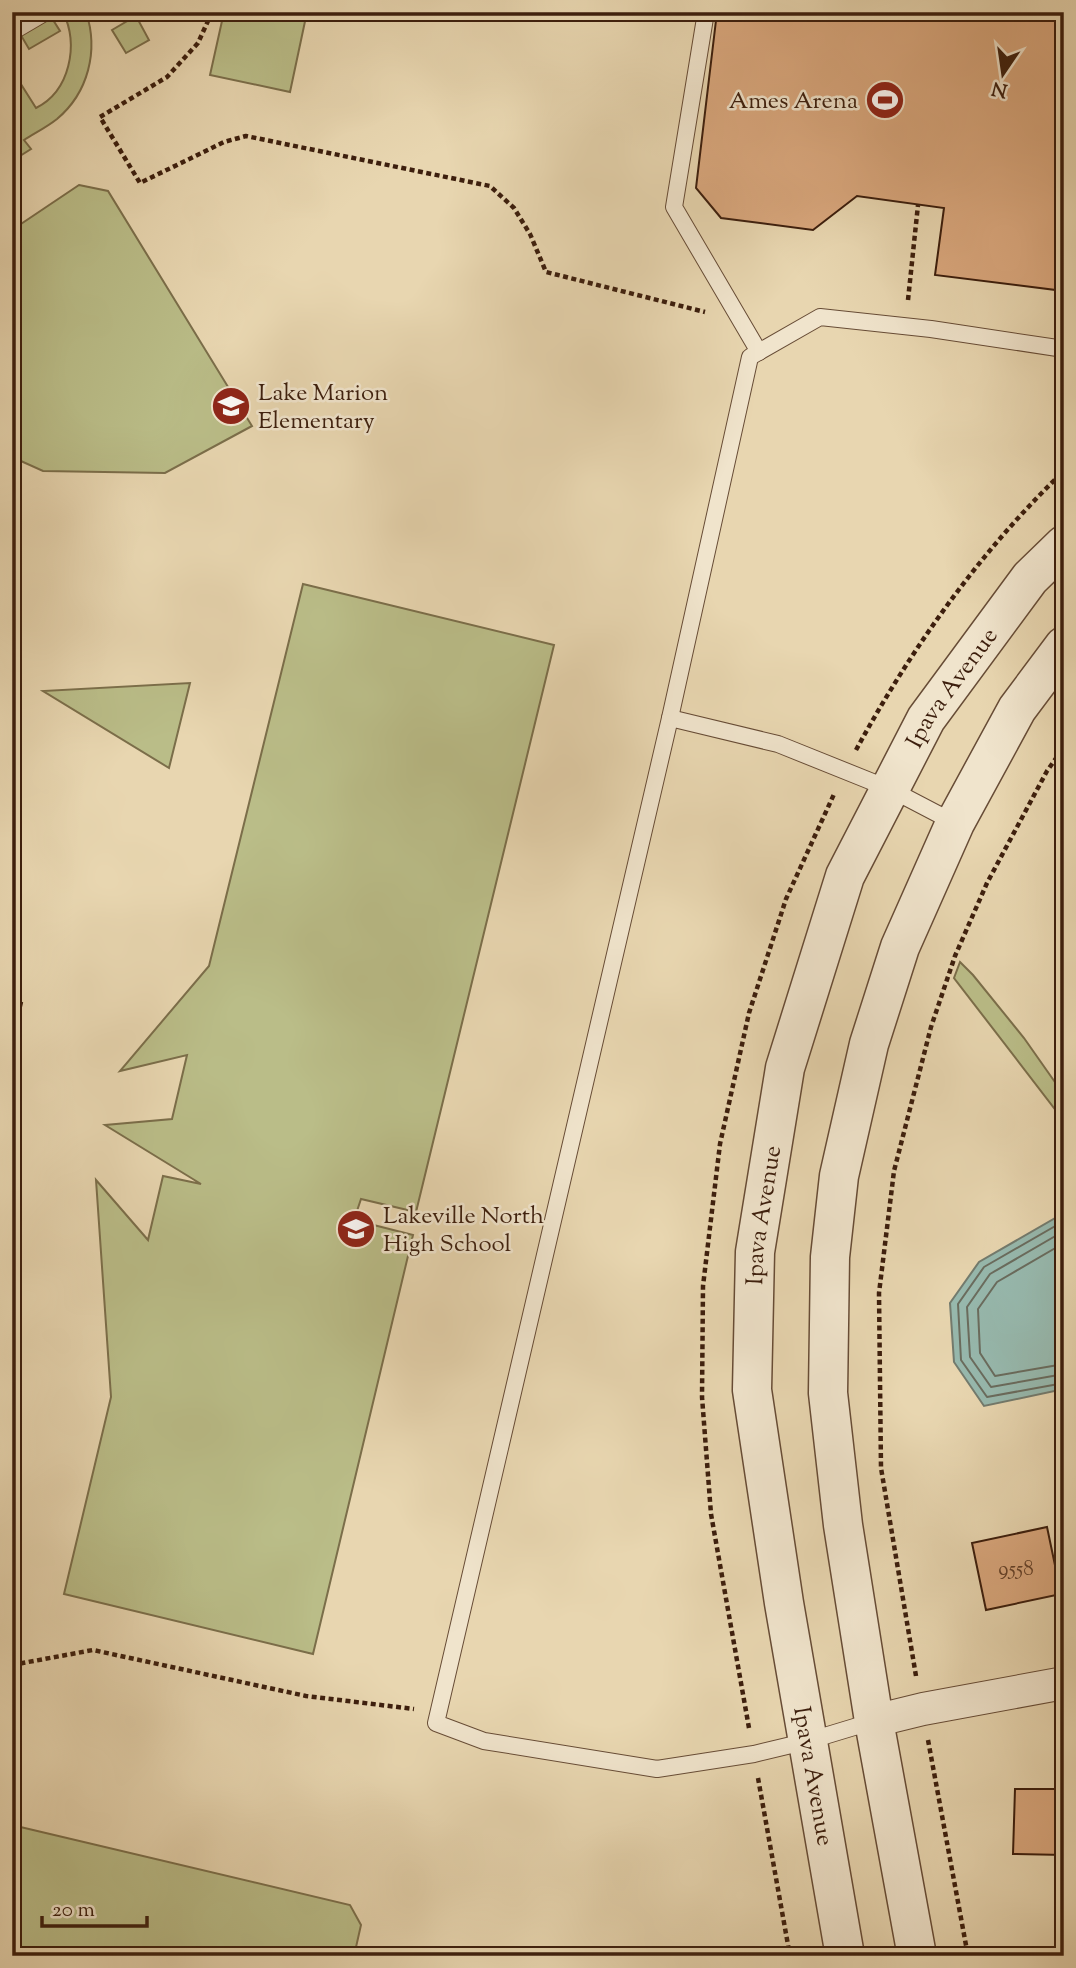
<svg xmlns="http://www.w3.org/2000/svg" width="1076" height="1968" viewBox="0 0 1076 1968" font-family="'Sorts Mill Goudy',serif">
<rect width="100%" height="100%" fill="#e8d6b0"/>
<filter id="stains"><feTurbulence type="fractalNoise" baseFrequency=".00286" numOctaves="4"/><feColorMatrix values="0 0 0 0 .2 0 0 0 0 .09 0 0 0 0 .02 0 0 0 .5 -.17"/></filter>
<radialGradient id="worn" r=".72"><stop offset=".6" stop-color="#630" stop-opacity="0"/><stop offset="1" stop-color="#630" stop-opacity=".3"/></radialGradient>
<g fill="#babd88" stroke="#7b6e4a" stroke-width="2">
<path d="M23 12H48L60 31 29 49 12 20Z"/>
<path d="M63 12H86C99 51 88 93 57 119 47 127 35 133 24 140L31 149 12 161V70L36 108C70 91 79 45 63 12Z"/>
<path d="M224 12H307L290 92 210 75Z"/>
<path d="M136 16 149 40 126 53 112 30Z"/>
<path d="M79 185 108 191 252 426 165 473 43 471 12 457V230Z"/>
<path d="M303 584 554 645 416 1212 361 1199 354 1220 413 1235 313 1654 64 1594 111 1397 96 1180 148 1240 163 1176 201 1184 105 1125 172 1119 187 1055 120 1071 209 966Z"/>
<path d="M190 683 169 768 43 691Z"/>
<path d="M960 962 973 975 1024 1038 1064 1095V1121L954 978Z"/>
<path d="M12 1825 350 1905 361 1925 354 1956H12Z"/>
</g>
<path fill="#97b9ae" stroke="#737b6e" stroke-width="2" d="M1064 1213V1389L984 1406 954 1362 950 1303 979 1262Z"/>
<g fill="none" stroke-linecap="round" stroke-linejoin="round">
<g stroke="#6a6c5e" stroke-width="2">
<path d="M1064 1221 984 1267 958 1304 961 1360 987 1397 1064 1383"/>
<path d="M1064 1231 990 1274 967 1307 970 1357 991 1387 1064 1374"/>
<path d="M1064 1243 997 1282 978 1309 980 1353 995 1376 1064 1364"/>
</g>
</g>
<g fill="#d9a77d" stroke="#3c1e0d" stroke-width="2">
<path d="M717 12H1064V291L935 275 944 208 857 196 813 230 721 218 696 188Z"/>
<path d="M12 1000 22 1003 12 1046Z"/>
<path d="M1047 1527 1061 1594 986 1610 972 1543Z"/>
<path d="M1015 1789H1064V1855L1013 1854Z"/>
</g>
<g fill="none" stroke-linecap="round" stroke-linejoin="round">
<g stroke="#674c36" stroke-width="18">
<g id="service">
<path d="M706 12 674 207 759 352"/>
<path d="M12 32 46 12"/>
<path d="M670 718 778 744 890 789 955 823"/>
<path d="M874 1721 808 1741 754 1754 657 1769 484 1741 436 1723 670 718 750 357 820 317 931 329 1064 349"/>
</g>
</g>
<g stroke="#674c36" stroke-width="34">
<path id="minor" d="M874 1721 923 1709 1064 1683"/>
</g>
<g stroke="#674c36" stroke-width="41">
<g id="tertiary">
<path id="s1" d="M845 1956 784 1603 752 1390 755 1252 785 1068 845 876 926 719 1030 578 1064 545"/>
<path d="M917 1956 874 1721 843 1525 828 1393 830 1257 839 1176 869 1044 900 947 955 823 1017 709 1064 646"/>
</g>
</g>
<g stroke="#3c1e0d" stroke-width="4.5" stroke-dasharray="5 3.5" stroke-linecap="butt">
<path d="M212 12 198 43 167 77 100 117 140 183 224 142 246 136 490 186 514 208 530 234 546 272 705 312"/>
<path d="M908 300 918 205"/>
<path d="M856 750C911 649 980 551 1064 471"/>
<path d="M12 1665 93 1650 306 1696 414 1709"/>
<path d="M916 1676 881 1468 879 1293 894 1171 931 1027 955 956 987 883 1047 771 1064 747"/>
<path d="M749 1728 711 1514 702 1397 703 1286 720 1144 749 1013 786 899 835 792"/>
<path d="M928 1740 968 1956"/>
<path d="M758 1778 790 1956"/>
</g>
<use href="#service" stroke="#f0e4cc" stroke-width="16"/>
<use href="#minor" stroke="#f0e4cc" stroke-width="32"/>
<use href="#tertiary" stroke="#f0e4cc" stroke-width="38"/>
</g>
<defs>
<g id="stadium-disc" transform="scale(2.0125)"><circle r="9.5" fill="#8f2418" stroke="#f0e4cc"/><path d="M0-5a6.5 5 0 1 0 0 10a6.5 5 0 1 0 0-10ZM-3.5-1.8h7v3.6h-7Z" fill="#fff"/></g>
<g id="school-disc" transform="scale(2.0125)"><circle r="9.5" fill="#8f2418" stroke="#f0e4cc"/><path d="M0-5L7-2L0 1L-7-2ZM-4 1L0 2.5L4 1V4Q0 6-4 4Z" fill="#fff"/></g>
</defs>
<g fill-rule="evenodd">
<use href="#stadium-disc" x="885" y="100"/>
<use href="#school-disc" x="231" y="406"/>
<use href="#school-disc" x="356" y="1229"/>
</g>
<g text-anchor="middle" stroke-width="5" stroke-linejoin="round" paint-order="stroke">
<g font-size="21" fill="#634029">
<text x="1016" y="1575">9558</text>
</g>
<g font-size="24" fill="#3c1e0d" stroke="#f0e4cc" text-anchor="start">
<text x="858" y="108" text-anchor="end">Ames Arena</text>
<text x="258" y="400">Lake Marion<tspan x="258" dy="28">Elementary</tspan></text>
<text x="383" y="1223">Lakeville North<tspan x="383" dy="28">High School</tspan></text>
</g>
<g font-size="24" fill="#3c1e0d" stroke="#f0e4cc">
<text dy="8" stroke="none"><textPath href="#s1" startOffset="1316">Ipava Avenue</textPath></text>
<text dy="8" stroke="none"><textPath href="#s1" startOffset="749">Ipava Avenue</textPath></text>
<text transform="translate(814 1776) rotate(80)" y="8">Ipava Avenue</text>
</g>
</g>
<rect width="1076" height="1968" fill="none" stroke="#e8d6b0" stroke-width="42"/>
<rect x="14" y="14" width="1048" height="1940" fill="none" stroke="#3c1e0d" stroke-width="3.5"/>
<rect x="21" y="21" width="1034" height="1926" fill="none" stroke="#3c1e0d" stroke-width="2"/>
<g transform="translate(1003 74) rotate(193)" stroke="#f0e4cc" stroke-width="5" paint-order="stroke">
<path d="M0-5L12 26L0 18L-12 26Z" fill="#3c1e0d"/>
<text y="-10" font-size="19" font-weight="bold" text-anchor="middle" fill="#3c1e0d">N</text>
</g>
<path d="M42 1916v10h105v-10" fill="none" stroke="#3c1e0d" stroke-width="3.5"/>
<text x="52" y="1916" font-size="21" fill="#3c1e0d" stroke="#f0e4cc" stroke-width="5" paint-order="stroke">20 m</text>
<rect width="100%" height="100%" filter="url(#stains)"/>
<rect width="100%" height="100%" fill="url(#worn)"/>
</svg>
